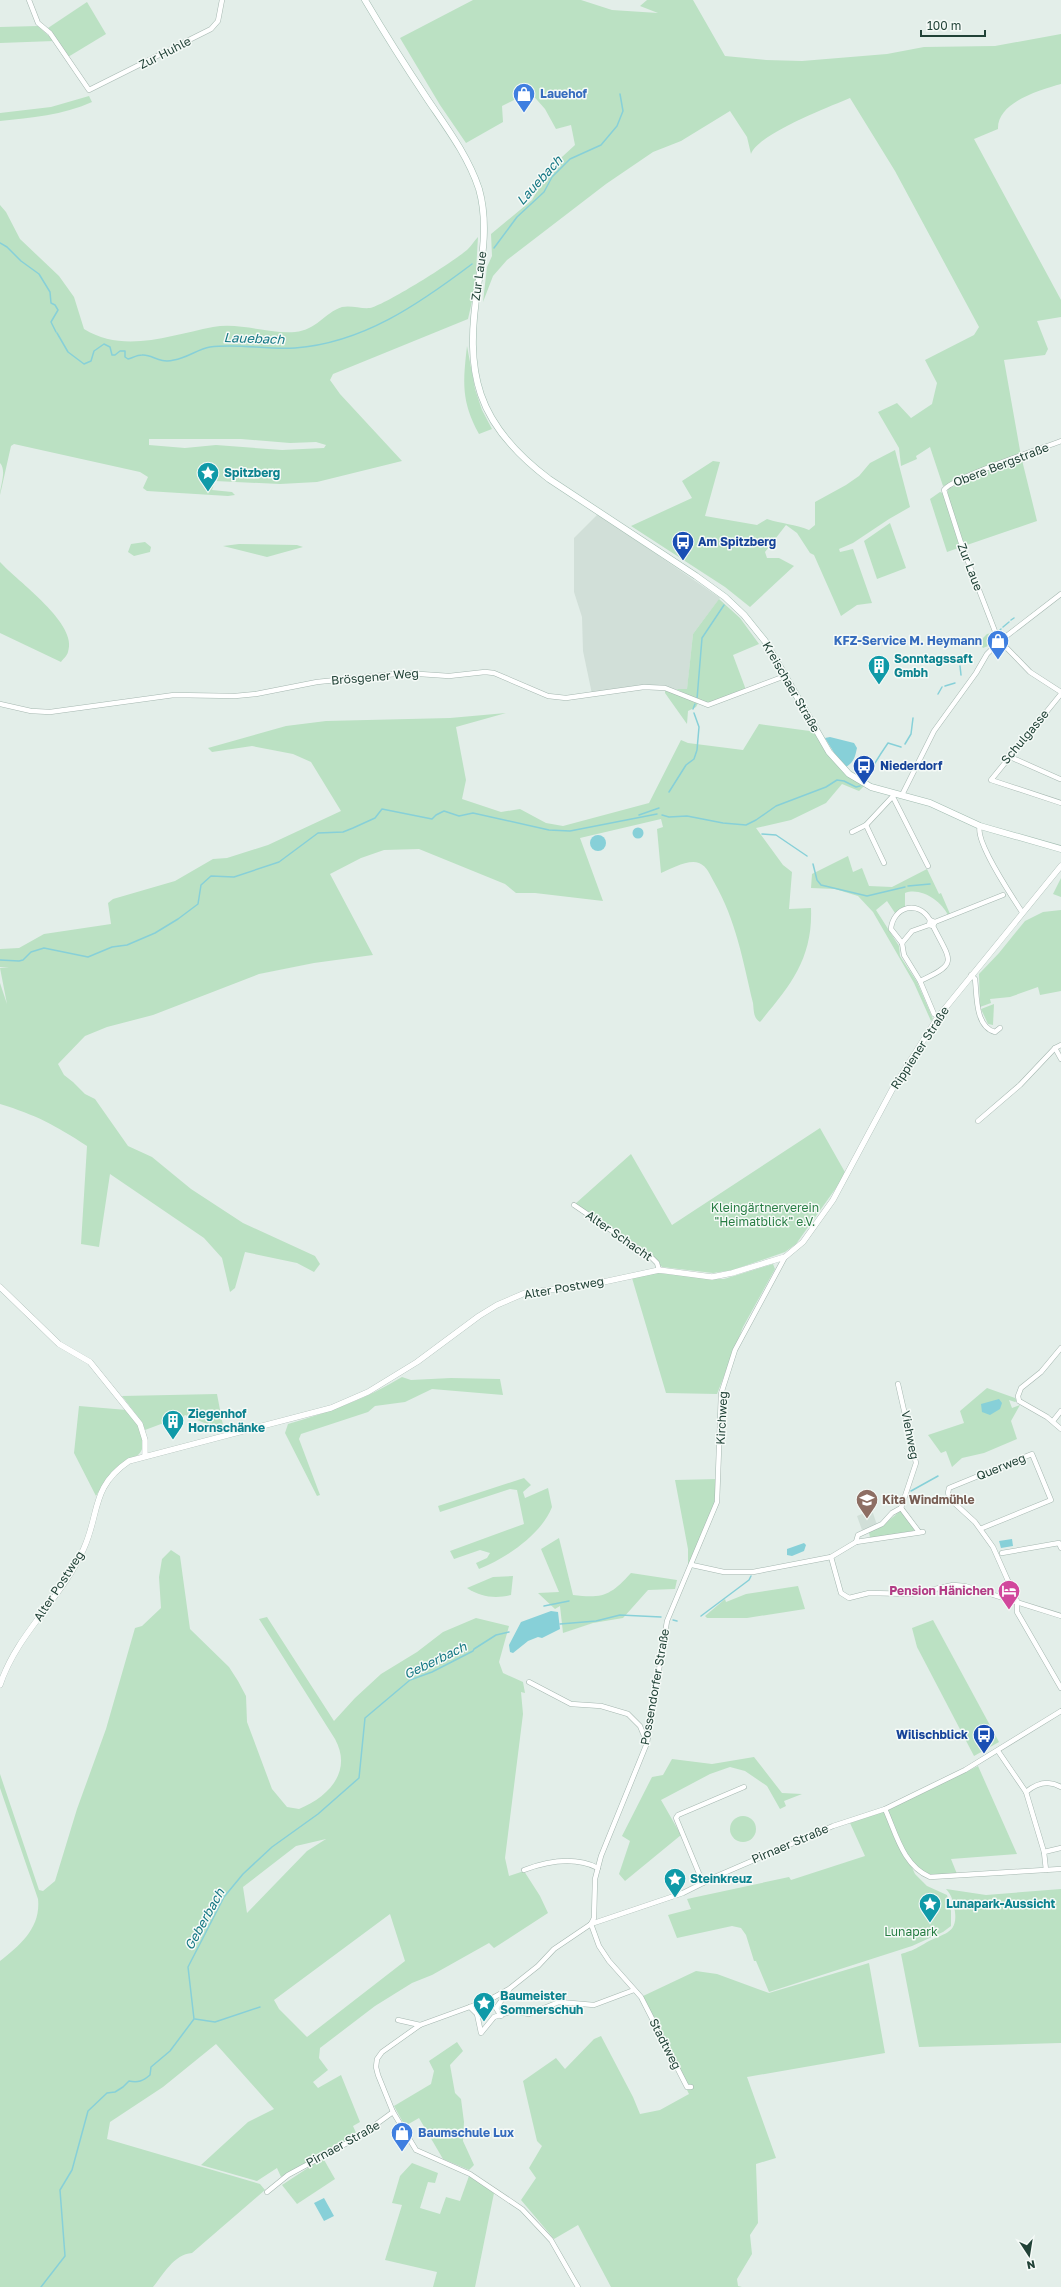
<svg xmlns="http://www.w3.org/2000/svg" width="1061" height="2287" viewBox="0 0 1061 2287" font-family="'Golos Text',sans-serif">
<rect width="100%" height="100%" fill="#e3eee9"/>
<g fill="#d1dfd8">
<path d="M598 514 720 598 693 634 687 690 644 687 592 694 583 651 582 617 574 592V538Z"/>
<path d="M872 1510 877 1525 862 1530 857 1516Z"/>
</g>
<g fill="#bbe1c3" fill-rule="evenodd">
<path d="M473 0H581L612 10 658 13 640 6 647 0H693L725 56 766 60 802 61 887 54 924 47 995 46 1061 34V84C1040 90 997 102 998 129L974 139 1061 300V317L1037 321 1048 349 1045 355 1004 360 1021 456 1037 521 964 546 947 495 948 489 994 468V466L943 486 930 447 916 456 917 459 901 466 899 448 878 412 897 403 911 418 932 404 937 383 925 360 974 335 979 327 895 171 850 98C829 107 758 134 751 154L747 137 730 111 681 141 653 152 606 184 507 260 493 276 483 302 487 267 492 256 491 234 532 200 550 168 575 145 571 125 556 129 545 109 530 92 502 106 503 122 466 143 440 105 400 38Z"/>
<path d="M87 2 106 34 68 57 48 28Z"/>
<path d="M38 26 54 41 0 43V27Z"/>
<path d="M89 96 92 102C63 115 31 118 0 121V113L51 107Z"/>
<path d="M0 205 6 212 20 239 59 276 74 297 84 329C124 354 171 335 213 327 240 322 268 334 295 332 317 330 324 313 342 307 351 305 361 309 370 308 385 305 455 261 468 249 472 245 474 241 478 237L475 288 468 319 333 374 330 380 340 394 402 461 317 482 280 484 215 481 212 490 232 492 235 495 228 496 147 491 143 488 148 477 140 472 14 444 11 446 0 495C0 485 7 471 0 463ZM149 439H241L290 443 316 442 326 445 324 448 282 450 216 445 185 448 149 445Z"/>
<path d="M467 346 475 389 482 410 492 429 479 434C461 401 463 382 467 346Z"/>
<path d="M895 450 910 507 889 519 853 543 839 549 840 552 853 549 872 603 857 605 841 616 814 555 810 553 797 533 786 525 765 552 767 558H779L794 566 750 607 725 587 631 526 692 498 682 481 713 461 720 462 705 516 757 525 767 519C782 524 795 524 809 530L815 525V502L846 485 859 476 870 463Z"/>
<path d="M940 492 943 493 961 547 947 552 930 499Z"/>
<path d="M890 523 906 568 877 579 864 541Z"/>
<path d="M145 542 151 547 150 552 134 556 128 552 131 544Z"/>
<path d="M239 544 297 545 303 547 267 557 223 546Z"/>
<path d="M0 562C17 581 79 624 68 652 67 656 63 659 61 662L0 633Z"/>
<path d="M719 599 740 618 759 644 733 655 746 690 713 702 704 703 676 689H687L693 634Z"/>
<path d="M992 633 994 638 988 646 983 648 979 642 987 634Z"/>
<path d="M665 689 698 703 696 707 688 711 687 724 665 693Z"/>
<path d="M506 713 456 727 466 780 462 799 501 812 520 809 546 823 563 826 649 803 681 740 688 743 743 750 759 724 817 732 829 752 864 786 859 791 842 784 826 803 791 820 756 828 783 865 792 872 789 909 811 908C813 959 790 986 760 1022 753 1018 754 1010 753 1003 743 961 736 920 714 882 710 875 707 866 699 863 688 859 671 869 661 873L657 829 663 827 661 819 580 838 603 901 535 893H516L505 884 419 849 384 850 361 858 330 874 373 955 314 963 259 974 153 1015 107 1027 85 1036 58 1064 64 1075 73 1082 85 1094 95 1099 128 1146 152 1157 191 1189 243 1223 315 1256 320 1264 314 1272 297 1263 245 1252 235 1288 230 1292 222 1258 204 1238 110 1174 99 1247 81 1244 87 1146C55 1125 36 1115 0 1104V983L7 1004 0 968H9L0 967V949L19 948 44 934 111 924 108 903 113 899 175 881 213 859 227 858 268 845 341 811 311 762 293 754 252 746 212 752 208 748 286 726 326 721 450 718Z"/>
<path d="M848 856 853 872 862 868 869 886 892 887 927 869 939 894 941 893 950 914 948 915C941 901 921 887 905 893V908L895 913 887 901 876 910 899 946 900 956 917 982 933 1019 931 1021 914 983 873 912 858 896 835 889 811 888 812 874Z"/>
<path d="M1061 878V897L1053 894Z"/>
<path d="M1061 910V991L1040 995 1038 987 1010 997 990 999 991 1003 980 1007 979 974 999 953 1025 921 1043 912Z"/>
<path d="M994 1004 993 1025 988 1024 981 1009Z"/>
<path d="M820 1128 846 1174 796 1244 785 1252 733 1270 713 1273 662 1267 647 1251 575 1204 631 1154 672 1225Z"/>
<path d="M773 1264 775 1269 743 1327 717 1394 666 1393 632 1278 658 1273 714 1279H724Z"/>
<path d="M402 1377 411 1380 451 1378 500 1379 503 1395 432 1389 405 1402 375 1406 368 1412 301 1434 299 1439 320 1495 317 1496 285 1433 288 1424C329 1412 366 1399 402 1377Z"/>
<path d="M987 1388 1015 1398 1017 1401 1015 1402 1009 1400 1012 1408 1020 1405 1011 1421 1017 1439 984 1453 962 1458 952 1467 946 1451 941 1453 928 1435 964 1423 960 1411Z"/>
<path d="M217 1394 224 1431 185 1415 182 1418 181 1424H161L145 1430 142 1422 122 1396Z"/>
<path d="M79 1406 127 1410C135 1421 152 1442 138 1455 134 1458 128 1459 124 1462 113 1472 103 1484 96 1496L74 1453Z"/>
<path d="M524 1478 531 1485 523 1492 525 1498 548 1488 552 1507C541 1535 506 1558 479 1569L476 1563 487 1558 490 1553 480 1550 454 1559 450 1551 524 1524 517 1490 510 1489 440 1512 438 1506Z"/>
<path d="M718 1479 716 1502 688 1566V1549L675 1480Z"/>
<path d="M899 1512H902L915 1529 913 1531 870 1538 869 1532 881 1527Z"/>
<path d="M559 1538 573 1595C603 1599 611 1595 631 1573L677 1580 675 1589 648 1590 623 1618 593 1623 563 1633 560 1606 555 1609 538 1593 559 1592 541 1549Z"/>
<path d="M171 1550 180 1556 190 1629 229 1667 238 1681 246 1696 247 1722 272 1789 287 1807 299 1809C328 1797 353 1772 335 1739L259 1619 267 1617 334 1721 355 1698 381 1674 417 1652 443 1632 476 1618 509 1626 499 1662 503 1673 523 1682 525 1693 521 1692 523 1714 505 1858 509 1876 524 1871 540 1896 548 1913 494 1948 489 1943 432 1975 412 1983 375 2006 320 2048 319 2058 328 2070 313 2082 318 2088 341 2075 360 2122 353 2126 357 2135 281 2177 277 2168 257 2181 201 2165 248 2122 274 2109 216 2044 163 2087 110 2122 107 2139 260 2184 265 2190 192 2253C174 2254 163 2275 153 2287H0V1961C21 1945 41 1927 38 1899L0 1788V1774L39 1890 43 1891 55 1881 77 1809 106 1729 135 1628 142 1626 161 1608 159 1577 162 1559ZM326 1839 307 1851 247 1913 243 1887 296 1846ZM390 1914 405 1961 307 2037 279 2009 274 2000Z"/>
<path d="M513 1576 511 1595C495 1599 481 1597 467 1588L493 1577Z"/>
<path d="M798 1586 805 1609 747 1618H707L705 1616 725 1599 726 1602 746 1594Z"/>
<path d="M933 1620 999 1742 974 1756 917 1647 912 1628Z"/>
<path d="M754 1757 782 1793 802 1794 784 1801 786 1806 780 1809 767 1786 745 1771 730 1767 710 1774 661 1800 681 1835 625 1881 619 1874 630 1841 622 1836 652 1777 663 1775 672 1759 712 1764Z"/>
<path d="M978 1766 1017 1854 951 1859 957 1874C949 1875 936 1878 929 1875 905 1866 897 1831 888 1810Z"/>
<path d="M886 1811 915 1874 927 1886 947 1895 951 1911V1926L943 1932 912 1946 769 1992 756 1961H754L746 1935 741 1928 732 1926 677 1938 668 1915 691 1909 687 1899 789 1877 791 1880 865 1856 850 1823Z"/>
<circle cx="743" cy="1829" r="13"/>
<path d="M946 1889 986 1895 1061 1889V2043L919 2047 901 1954C914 1950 913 1950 924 1944 940 1933 958 1936 955 1912 954 1904 952 1895 946 1889Z"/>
<path d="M869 1963 885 2053 747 2077 776 2158 756 2164 758 2223 750 2235 752 2254 737 2279 738 2286 742 2287H611L578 2225 554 2239 521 2200 536 2178 529 2168 542 2146 537 2141 523 2081 556 2058 565 2069 594 2039 601 2036 633 2097 640 2114 660 2110 689 2094 641 1997 696 1971 717 1974 769 1993Z"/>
<path d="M457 2042 463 2051 450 2065 455 2093 461 2099 464 2122 463 2141 474 2165 469 2170 443 2159 419 2118 405 2126 394 2106 431 2084 434 2071 429 2061Z"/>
<path d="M323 2158 335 2179 297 2204 282 2185Z"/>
<path d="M412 2163 438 2173 435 2183 428 2182 420 2208 440 2214 446 2197 460 2201 469 2176 494 2193 475 2287H433L437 2272 385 2260 402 2205 392 2203 400 2176Z"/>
</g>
<g fill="#87d0d8">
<path d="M830 737 854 743 857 748C855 757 854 762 846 767L836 756 825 738Z"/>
<circle cx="638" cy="833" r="5.5"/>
<circle cx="598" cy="843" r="8"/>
<path d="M999 1399 1002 1403 1000 1409 990 1415 982 1412 981 1404Z"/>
<path d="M1012 1539 1013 1546 1001 1548 999 1541Z"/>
<path d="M804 1543 806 1545 804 1551 792 1556 787 1555V1549Z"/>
<path d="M551 1611 558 1612 560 1629 542 1638 538 1637 528 1641 513 1653 510 1652 509 1645 521 1622Z"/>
<path d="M324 2198 334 2216 324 2221 314 2203Z"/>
</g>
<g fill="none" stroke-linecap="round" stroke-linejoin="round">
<g stroke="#87d0d8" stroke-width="1.5">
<path d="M0 243 7 247 21 261 39 274 50 292 51 303 55 305 58 310 51 322 56 332"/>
<path d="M494 248 517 217 544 192 552 177 570 159 601 145 617 126 623 111 620 94"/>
<path d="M57 333 68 352 84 364 91 361 94 351 104 344 110 347 112 355H115L120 351H125V357L128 359C132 358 137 355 142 355 153 354 158 364 174 360 187 358 198 349 210 347 238 343 266 350 295 348 363 343 419 304 472 264"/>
<path d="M1011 620 1014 618"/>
<path d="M1003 627 1009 622"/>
<path d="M1000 630 1001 629"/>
<path d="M960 666 961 675"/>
<path d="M945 686 955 683"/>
<path d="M938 694 942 687"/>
<path d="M697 699 702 638 724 605"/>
<path d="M693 709 695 704"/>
<path d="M905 744 911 734 913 718"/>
<path d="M865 781C872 767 879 756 888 743L901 747"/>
<path d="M669 792 686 765 694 759 697 750 699 727 694 713"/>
<path d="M639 815 659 808"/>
<path d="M662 815 669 817 687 816 723 823 746 825 756 820 776 806 826 787 837 780 844 781 856 787 860 786"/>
<path d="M762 834 776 835 807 856"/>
<path d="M813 864 817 880 821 885 867 896 905 887"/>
<path d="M908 886 930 884"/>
<path d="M0 960 19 961 23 960 31 952 44 948 88 957 112 947 127 945 155 933 178 919 198 904 201 885 211 876 234 877 279 862 318 833 343 832 353 828 375 818 382 809 432 819 436 815 444 811 459 816 473 813 549 830 570 831 657 814"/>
<path d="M911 1491 938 1476"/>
<path d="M544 1606 569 1601"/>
<path d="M701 1616 749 1580 751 1576"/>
<path d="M673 1620 677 1621"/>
<path d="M560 1624 596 1621 620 1615 661 1617"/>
<path d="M195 2019 215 2022 260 2007"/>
<path d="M41 2287 65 2256 60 2190 72 2170 88 2111 107 2093 115 2092 123 2087 129 2081C138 2083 143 2081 150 2075L151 2067 170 2051 194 2019 188 1967 224 1897 243 1874 272 1847 318 1814 359 1778 365 1718 410 1680 432 1672 473 1651 474 1649 496 1635 509 1632"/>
</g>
<g stroke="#a5b7b0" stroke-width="5.5">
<g id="minor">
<path d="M29 0 38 23 50 33 89 90 211 29 218 21 222 0"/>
<path d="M1061 441C1043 448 951 478 944 490L962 546 998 639 1030 672 1061 692"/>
<path d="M1061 694 991 780 1061 803"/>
<path d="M0 704 31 711 50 712 174 695 235 696 256 694 317 682 405 673 449 676 485 672 494 673 548 696 566 698 644 687 665 688 708 705 785 676"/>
<path d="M1008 756 1060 779"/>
<path d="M902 795 934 731 976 673 987 654 1000 641 1061 594"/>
<path d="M893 797 928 866"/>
<path d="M866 825 884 863"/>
<path d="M980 826C974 840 1013 898 1022 912"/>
<path d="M852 832 866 825 894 795"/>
<path d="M930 920C918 899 893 907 891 929L902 943 904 955 920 981 934 1014 938 1017"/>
<path d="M935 922 1003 895"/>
<path d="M902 943 912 931 929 925"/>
<path d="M971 975 975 979C977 995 975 1027 995 1032L1000 1028"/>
<path d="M920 981C959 963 951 962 933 926L929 925 930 920 935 922 933 926"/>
<path d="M1055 1048 1061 1059"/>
<path d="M978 1121 1020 1085 1055 1048 1061 1045"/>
<path d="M574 1205 652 1258 657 1263 659 1270"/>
<path d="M1061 1348 1041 1372 1021 1388 1018 1396 1019 1401 1047 1417 1061 1429"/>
<path d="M898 1384 916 1463 901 1508"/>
<path d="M1053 1421 1061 1411"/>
<path d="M901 1508 919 1532"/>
<path d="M980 1529 1051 1500 1032 1454 949 1488 948 1493 951 1500 975 1522 993 1547 1017 1601V1612L1061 1688"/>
<path d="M856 1542 858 1535 882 1524 892 1513 901 1508"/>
<path d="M1002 1553 1059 1543 1061 1548"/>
<path d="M831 1557 841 1593 849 1598 869 1593 912 1594 953 1585 965 1586 1061 1616"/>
<path d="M692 1565 724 1572H753L831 1557 856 1542 923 1532"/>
<path d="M529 1682 571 1704 601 1706 628 1714 640 1726 647 1743"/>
<path d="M998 1751 1026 1792 1044 1852 1046 1870"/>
<path d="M1026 1792C1037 1783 1049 1780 1061 1787"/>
<path d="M885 1809C896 1833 903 1866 930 1877L1061 1869"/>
<path d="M1044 1852 1061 1848"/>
<path d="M524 1870C548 1861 574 1856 598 1868"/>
<path d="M703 1883 676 1818 678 1815 744 1787"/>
<path d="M591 1924 594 1918 595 1879 601 1856 647 1743 667 1621 717 1502 721 1394 735 1350 785 1257"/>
<path d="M591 1924 599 1946 609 1961 641 1997 687 2087H691"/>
<path d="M470 2007 477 2014 481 2033 494 2017 513 2011 529 2014 559 2002 594 2005 634 1990"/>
<path d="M501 2016 496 2008 509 1990"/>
<path d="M398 2020 420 2025"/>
<path d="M267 2192 288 2175 360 2136 393 2112"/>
<path d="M578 2287 551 2240 522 2209 470 2174 416 2150 393 2112 378 2075 376 2067 377 2059 382 2052 420 2025 489 2000 509 1989 538 1966 554 1949 591 1924 683 1893 717 1876 833 1826 885 1809 965 1770 1061 1711"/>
</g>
</g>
<g stroke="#a5b7b0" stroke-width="6">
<g id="tertiary">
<path d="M0 1287 59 1344 90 1362 140 1424 145 1440V1456"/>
<path d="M0 1685C17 1633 63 1597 84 1548 100 1512 91 1487 129 1461L331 1408 368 1392 417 1362 479 1316 497 1305 525 1293 594 1284 659 1270 712 1277 732 1273 785 1257 803 1242 833 1200 893 1088 938 1017 1061 866"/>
</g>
</g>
<g stroke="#a1bbb0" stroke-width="7">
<path id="secondary" d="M365 0C385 34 406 67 428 100 447 128 468 156 479 189 488 221 483 254 478 286 464 373 476 424 549 479L696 576 725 597 744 615 765 641 829 752 849 774 871 787 930 803 980 826 1061 849"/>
</g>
<use href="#minor" stroke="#fff" stroke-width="4.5"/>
<use href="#tertiary" stroke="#fff" stroke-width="5.5"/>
<use href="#secondary" stroke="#fff" stroke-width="6"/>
</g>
<defs>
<g id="shop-pin" transform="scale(1.15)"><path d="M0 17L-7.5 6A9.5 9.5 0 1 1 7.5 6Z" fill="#3f7fe0" stroke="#f5faf7"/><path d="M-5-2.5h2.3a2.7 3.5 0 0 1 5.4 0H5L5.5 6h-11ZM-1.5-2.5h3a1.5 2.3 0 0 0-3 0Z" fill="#fff"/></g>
<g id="sight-pin" transform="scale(1.15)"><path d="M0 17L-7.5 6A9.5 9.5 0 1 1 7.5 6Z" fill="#0f9aa8" stroke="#f5faf7"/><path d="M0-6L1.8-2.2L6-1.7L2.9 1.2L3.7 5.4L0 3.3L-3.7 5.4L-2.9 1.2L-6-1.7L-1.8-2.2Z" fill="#fff"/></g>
<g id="bus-pin" transform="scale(1.15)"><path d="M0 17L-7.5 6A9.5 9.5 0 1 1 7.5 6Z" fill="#1a4fb4" stroke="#f5faf7"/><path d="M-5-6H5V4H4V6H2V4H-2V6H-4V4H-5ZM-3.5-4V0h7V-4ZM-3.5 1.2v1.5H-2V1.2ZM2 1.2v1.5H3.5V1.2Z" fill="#fff"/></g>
<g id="building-pin" transform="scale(1.15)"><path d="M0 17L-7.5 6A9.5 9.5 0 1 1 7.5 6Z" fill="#0f9aa8" stroke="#f5faf7"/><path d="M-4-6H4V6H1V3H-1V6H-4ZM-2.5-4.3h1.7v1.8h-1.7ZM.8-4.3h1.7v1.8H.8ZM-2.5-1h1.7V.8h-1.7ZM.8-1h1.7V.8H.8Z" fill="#fff"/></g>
<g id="school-pin" transform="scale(1.15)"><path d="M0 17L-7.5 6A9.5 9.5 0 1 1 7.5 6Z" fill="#8d6e63" stroke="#f5faf7"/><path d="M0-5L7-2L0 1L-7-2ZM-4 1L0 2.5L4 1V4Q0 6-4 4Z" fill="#fff"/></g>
<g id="hotel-pin" transform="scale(1.15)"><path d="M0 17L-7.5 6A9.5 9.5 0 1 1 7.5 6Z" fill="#d1479c" stroke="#f5faf7"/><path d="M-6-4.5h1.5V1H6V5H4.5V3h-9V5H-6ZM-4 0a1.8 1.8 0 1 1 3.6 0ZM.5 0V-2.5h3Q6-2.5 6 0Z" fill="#fff"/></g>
</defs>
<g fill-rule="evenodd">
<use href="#shop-pin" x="524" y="94"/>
<use href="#sight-pin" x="208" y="473"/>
<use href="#bus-pin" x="683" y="542"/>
<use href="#shop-pin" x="998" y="641"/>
<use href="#building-pin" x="879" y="666"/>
<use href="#bus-pin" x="864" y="766"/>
<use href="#building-pin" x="173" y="1421"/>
<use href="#school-pin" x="867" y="1500"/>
<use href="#hotel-pin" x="1009" y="1591"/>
<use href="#bus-pin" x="984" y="1735"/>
<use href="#sight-pin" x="675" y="1879"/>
<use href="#sight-pin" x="930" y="1904"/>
<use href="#sight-pin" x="484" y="2003"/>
<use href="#shop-pin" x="402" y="2133"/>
</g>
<g text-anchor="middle" stroke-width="3" stroke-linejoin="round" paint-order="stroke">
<g font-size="12" fill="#214237" stroke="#f5faf7">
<text transform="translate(165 53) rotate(-27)" y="4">Zur Huhle</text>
<text transform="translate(479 276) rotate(-82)" y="4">Zur Laue</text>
<text transform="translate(1001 465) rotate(-21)" y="4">Obere Bergstraße</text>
<text transform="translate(970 567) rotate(69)" y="4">Zur Laue</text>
<text transform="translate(375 677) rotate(-5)" y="4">Brösgener Weg</text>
<text transform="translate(791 687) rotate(60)" y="4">Kreischaer Straße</text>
<text transform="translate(1025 737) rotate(-50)" y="4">Schulgasse</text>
<text transform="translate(920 1048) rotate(-57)" y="4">Rippiener Straße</text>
<text transform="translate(619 1236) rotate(35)" y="4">Alter Schacht</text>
<text transform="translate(564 1288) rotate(-10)" y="4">Alter Postweg</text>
<text transform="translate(722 1418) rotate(-87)" y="4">Kirchweg</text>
<text transform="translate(910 1435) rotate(79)" y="4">Viehweg</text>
<text transform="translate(1001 1467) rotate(-22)" y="4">Querweg</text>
<text transform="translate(59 1586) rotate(-57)" y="4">Alter Postweg</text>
<text transform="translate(655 1687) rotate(-80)" y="4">Possendorfer Straße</text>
<text transform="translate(790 1844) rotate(-23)" y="4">Pirnaer Straße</text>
<text transform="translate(665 2044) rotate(63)" y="4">Stadtweg</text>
<text transform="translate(343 2144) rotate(-29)" y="4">Pirnaer Straße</text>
</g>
<g font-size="12" font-weight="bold" fill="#366cbe" stroke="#f5faf7" text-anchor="start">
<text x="540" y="98">Lauehof</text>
<text x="982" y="645" text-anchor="end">KFZ-Service M. Heymann</text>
<text x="418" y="2137">Baumschule Lux</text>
</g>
<g font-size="12" font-weight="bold" fill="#0d838f" stroke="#f5faf7" text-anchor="start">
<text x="224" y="477">Spitzberg</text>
<text x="894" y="663">Sonntagssaft<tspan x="894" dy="14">Gmbh</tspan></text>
<text x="188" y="1418">Ziegenhof<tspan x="188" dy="14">Hornschänke</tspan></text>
<text x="690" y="1883">Steinkreuz</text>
<text x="946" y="1908">Lunapark-Aussicht</text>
<text x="500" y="2000">Baumeister<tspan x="500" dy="14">Sommerschuh</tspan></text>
</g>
<g font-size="12" font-weight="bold" fill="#164399" stroke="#f5faf7" text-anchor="start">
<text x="698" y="546">Am Spitzberg</text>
<text x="880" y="770">Niederdorf</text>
<text x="968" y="1739" text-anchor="end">Wilischblick</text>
</g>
<g font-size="12" fill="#277d43" stroke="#f5faf7">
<text x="765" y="1212">Kleingärtnerverein<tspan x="765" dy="14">"Heimatblick" e.V.</tspan></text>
<text x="911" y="1936">Lunapark</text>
</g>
<g font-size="12" font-weight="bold" fill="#785e54" stroke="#f5faf7" text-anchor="start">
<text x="882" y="1504">Kita Windmühle</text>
</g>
<g font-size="12" font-weight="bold" fill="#b23c85" stroke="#f5faf7" text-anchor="end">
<text x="994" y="1595">Pension Hänichen</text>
</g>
<g font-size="13" font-style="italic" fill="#157884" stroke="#f5faf7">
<text transform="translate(539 180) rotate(-48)" y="5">Lauebach</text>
<text transform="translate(254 338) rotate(2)" y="5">Lauebach</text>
<text transform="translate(435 1660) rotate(-26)" y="5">Geberbach</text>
<text transform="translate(204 1919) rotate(-61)" y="5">Geberbach</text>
</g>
</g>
<g transform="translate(1029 2255) rotate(168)" stroke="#f5faf7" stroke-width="3" paint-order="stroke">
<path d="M0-3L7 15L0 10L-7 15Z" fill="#214237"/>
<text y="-6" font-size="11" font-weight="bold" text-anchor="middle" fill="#214237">N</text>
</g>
<path d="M921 30v6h64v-6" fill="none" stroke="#214237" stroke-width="2"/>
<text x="927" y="30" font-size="12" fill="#214237" stroke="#f5faf7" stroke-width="3" paint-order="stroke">100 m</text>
</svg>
